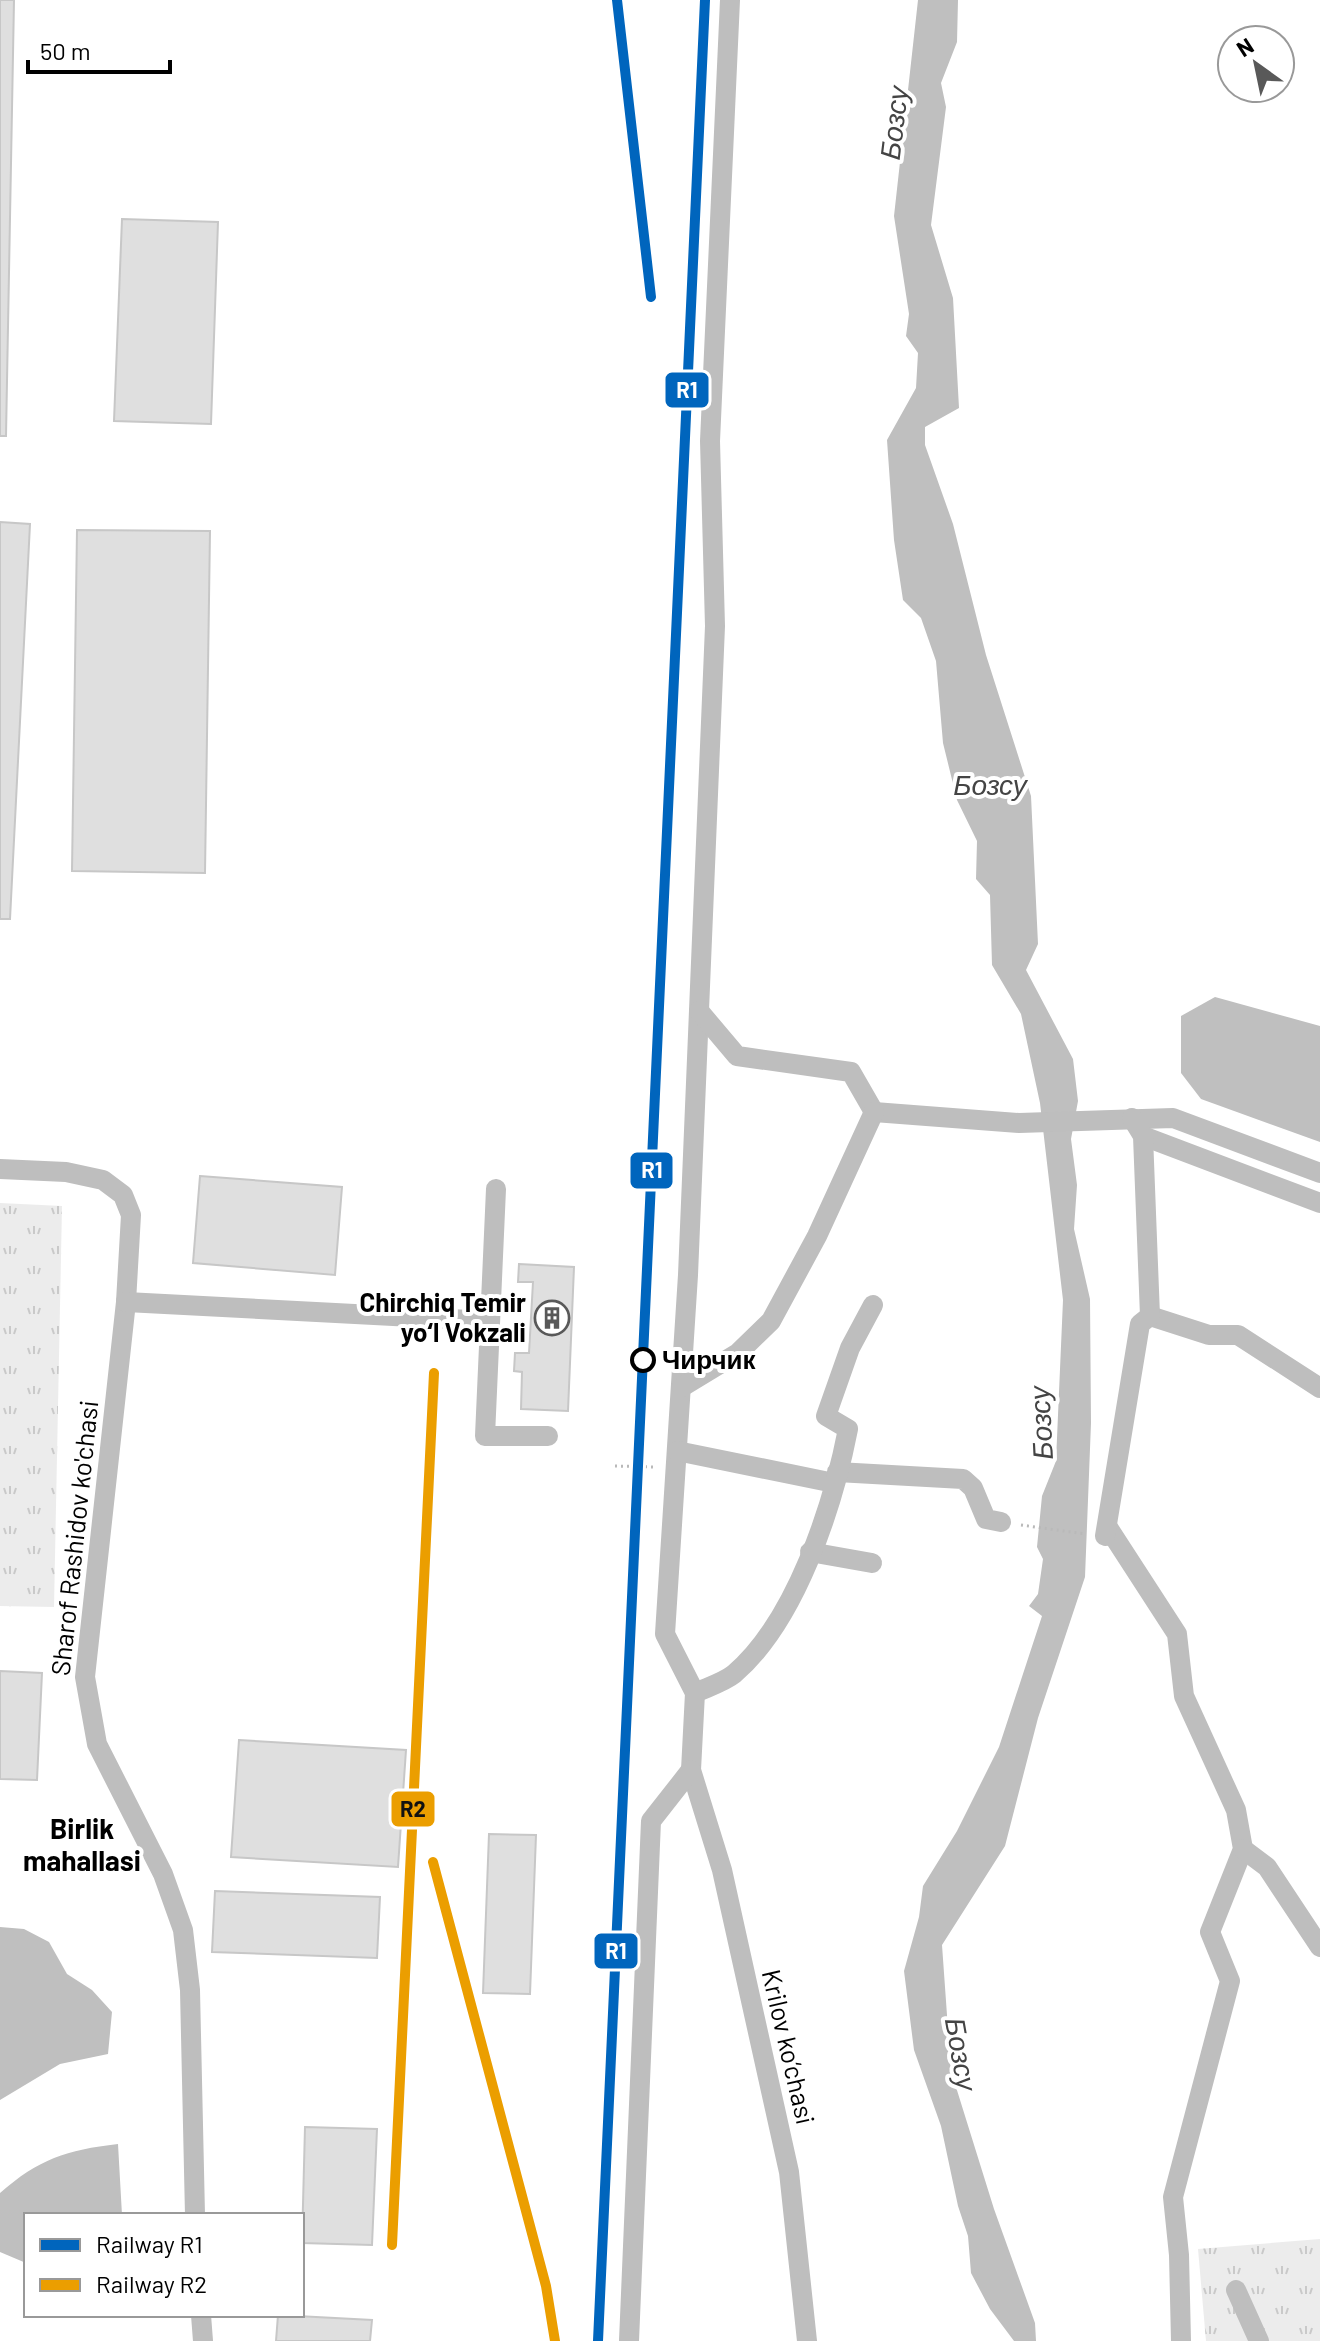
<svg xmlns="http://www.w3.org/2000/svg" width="1320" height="2341" viewBox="0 0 1320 2341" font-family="Barlow,sans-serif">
<defs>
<pattern id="grass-tufts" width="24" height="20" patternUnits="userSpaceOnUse" patternTransform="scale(2)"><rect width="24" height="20" fill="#ececec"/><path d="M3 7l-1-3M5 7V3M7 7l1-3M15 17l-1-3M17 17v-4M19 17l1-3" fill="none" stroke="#c9c9c9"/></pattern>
</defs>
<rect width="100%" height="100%" fill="#fff"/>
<g fill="url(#grass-tufts)">
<path d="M0 1203 62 1206 54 1607 0 1606Z"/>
<path d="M1320 2239V2341H1206L1198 2249Z"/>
</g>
<g fill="#bfbfbf">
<path d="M918 0H958L957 42 941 83 946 107 931 225 953 298 959 408 925 427V445L953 524 986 655 1031 796 1038 944 1026 970 1073 1059 1078 1101 1071 1139 1077 1185 1074 1229 1090 1299 1091 1423 1085 1577 1038 1718 1005 1846 942 1945 951 2071 994 2209 1035 2323 1036 2341H1014L990 2309 971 2273 968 2236 958 2206 941 2126 914 2050 904 1971 919 1917 923 1886 957 1831 999 1747 1042 1616 1029 1606 1038 1594 1043 1559 1037 1547 1042 1496 1056 1461 1063 1300 1040 1103 1021 1014 992 965 990 895 976 879 977 841 957 800 943 743 936 661 921 618 903 600 894 540 887 440 916 388 918 353 906 336 909 314 894 216Z"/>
<path d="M1215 997 1320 1026V1142L1201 1099 1181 1073V1016Z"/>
<path d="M0 1927 24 1929 49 1942 67 1974 92 1990 112 2012 108 2054 60 2064 0 2100Z"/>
<path d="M118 2144 122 2215H26V2263L0 2252V2193C39 2159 66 2150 118 2144Z"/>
</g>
<g fill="#dfdfdf" stroke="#c7c7c7" stroke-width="2">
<path d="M0 0H14L6 436H0Z"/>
<path d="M122 219 218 222 211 424 114 421Z"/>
<path d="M0 522 30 524 10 919H0Z"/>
<path d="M77 530 210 531 205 873 72 871Z"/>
<path d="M200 1176 342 1187 335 1275 193 1263Z"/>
<path d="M519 1264 574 1267 568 1411 521 1409 522 1372 514 1371 515 1353H529L533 1282H518Z"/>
<path d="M0 1671 42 1673 37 1780 0 1779Z"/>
<path d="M239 1740 406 1750 398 1867 231 1857Z"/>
<path d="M489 1834 536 1835 530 1994 483 1993Z"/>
<path d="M215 1891 380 1897 377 1958 212 1952Z"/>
<path d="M305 2127 377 2129 372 2245 302 2243Z"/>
<path d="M278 2315 372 2320 370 2341H276Z"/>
</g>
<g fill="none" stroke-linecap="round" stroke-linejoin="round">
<g stroke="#b9b9b9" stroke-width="3" stroke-dasharray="2 4" stroke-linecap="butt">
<path d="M615 1466 655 1467"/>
<path d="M1021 1525 1085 1534"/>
</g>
<g stroke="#bebebe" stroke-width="20">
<path d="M730 0 710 441 715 626 688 1275 665 1634 695 1693 691 1770 722 1870 789 2172 807 2341"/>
<path d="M699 1011 737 1056 851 1072 874 1112"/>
<path d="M874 1112 1019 1123 1173 1118 1320 1173"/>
<path d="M1143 1136 1320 1203"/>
<path d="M0 1169 66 1172 103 1180 123 1195 131 1215 126 1302 85 1677 97 1744 163 1874 183 1930 190 1990 195 2215"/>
<path d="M496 1189 485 1436H548"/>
<path d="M126 1302 489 1321"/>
<path d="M1150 1316 1209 1335H1238L1320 1388"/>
<path d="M682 1387 738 1353 771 1321 817 1236 874 1112"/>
<path d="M677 1451 834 1483"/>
<path d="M837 1472 963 1479 973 1488 986 1519 1001 1522"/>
<path d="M1107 1526 1177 1634 1184 1696 1236 1810 1243 1849 1210 1932 1230 1981 1173 2197 1179 2255 1181 2341"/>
<path d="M1105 1536 1140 1324 1150 1316 1143 1136 1132 1118"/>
<path d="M810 1552 872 1563"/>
<path d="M695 1693C708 1687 724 1682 734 1674 796 1621 833 1506 848 1429L826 1416 850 1348 873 1305"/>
<path d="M1243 1849 1267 1867 1320 1947"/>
<path d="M1236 2290 1259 2341"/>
<path d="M201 2315 203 2341"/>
<path d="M629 2341 651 1821 691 1770"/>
</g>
<g stroke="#fff" stroke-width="16">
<g id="rail-1">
<path d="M617 0 651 297"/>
<path d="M598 2341 705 0"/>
</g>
</g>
<g stroke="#fff" stroke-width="16">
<g id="rail-2">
<path d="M433 1862 546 2286 555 2341"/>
<path d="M392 2245 434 1373"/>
</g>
</g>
<use href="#rail-1" stroke="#0065bd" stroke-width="10"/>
<use href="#rail-2" stroke="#eb9e00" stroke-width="10"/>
</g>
<defs>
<g id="building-ring" transform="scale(1.8)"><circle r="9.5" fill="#fff" stroke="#595959" stroke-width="1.5"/><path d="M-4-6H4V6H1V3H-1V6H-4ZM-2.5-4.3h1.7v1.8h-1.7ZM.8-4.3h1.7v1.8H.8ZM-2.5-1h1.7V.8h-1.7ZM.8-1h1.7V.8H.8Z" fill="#595959"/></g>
</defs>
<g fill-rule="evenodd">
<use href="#building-ring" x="552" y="1318"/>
</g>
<circle fill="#fff" stroke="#000" stroke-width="4" cx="643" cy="1360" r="11"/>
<g text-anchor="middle" stroke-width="8" stroke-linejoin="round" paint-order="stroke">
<g font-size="26" font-weight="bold" fill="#000" stroke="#fff" text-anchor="end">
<text x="526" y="1312">Chirchiq Temir<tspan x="526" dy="30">yo‘l Vokzali</tspan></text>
</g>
<g font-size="26" font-weight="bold" fill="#000" stroke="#fff" text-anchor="start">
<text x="662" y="1369">Чирчик</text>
</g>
<g font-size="26" fill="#000" stroke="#fff">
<text transform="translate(75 1538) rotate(-84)" y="9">Sharof Rashidov ko'chasi</text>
<text transform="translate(788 2047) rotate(77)" y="9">Krilov ko‘chasi</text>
</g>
<g font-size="28" font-style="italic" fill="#444" stroke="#fff">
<text transform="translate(894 123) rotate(-83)" y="10">Бозсу</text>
<text x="990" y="795">Бозсу</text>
<text transform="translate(1041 1423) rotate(-93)" y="10">Бозсу</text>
<text transform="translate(961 2054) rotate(80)" y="10">Бозсу</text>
</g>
<g font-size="28" font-weight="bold" fill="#000" stroke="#fff">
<text x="82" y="1839">Birlik<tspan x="82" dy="32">mahallasi</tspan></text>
</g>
</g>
<g stroke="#fff" stroke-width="3">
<rect x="664" y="371" width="46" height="38" rx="8" fill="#0065bd"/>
<rect x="629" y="1151" width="45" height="39" rx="8" fill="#0065bd"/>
<rect x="390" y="1790" width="46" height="38" rx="8" fill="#eb9e00"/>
<rect x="593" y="1932" width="46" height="38" rx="8" fill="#0065bd"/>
</g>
<g font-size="22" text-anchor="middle" font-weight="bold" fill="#fff">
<text x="687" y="398">R1</text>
<text x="652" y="1178">R1</text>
<text x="616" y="1959">R1</text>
</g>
<g font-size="22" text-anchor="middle" font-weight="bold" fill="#111">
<text x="413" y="1817">R2</text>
</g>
<rect x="24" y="2213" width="280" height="104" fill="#ffffff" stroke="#999999" stroke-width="2"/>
<rect x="40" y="2239" width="40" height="12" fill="#0065bd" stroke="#999999" stroke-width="2"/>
<text x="96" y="2253" font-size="24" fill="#000000">Railway R1</text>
<rect x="40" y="2279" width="40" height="12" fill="#eb9e00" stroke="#999999" stroke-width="2"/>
<text x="96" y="2293" font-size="24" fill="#000000">Railway R2</text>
<g transform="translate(1256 64) rotate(327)"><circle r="38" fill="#ffffff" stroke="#999999" stroke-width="2"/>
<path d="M0-6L14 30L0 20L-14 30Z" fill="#595959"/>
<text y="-12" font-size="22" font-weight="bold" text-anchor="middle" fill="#000000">N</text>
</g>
<path d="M28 60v12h142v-12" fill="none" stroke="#000000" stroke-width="4"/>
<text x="40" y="60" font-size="24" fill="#000000" stroke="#ffffff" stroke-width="6" paint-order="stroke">50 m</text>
</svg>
